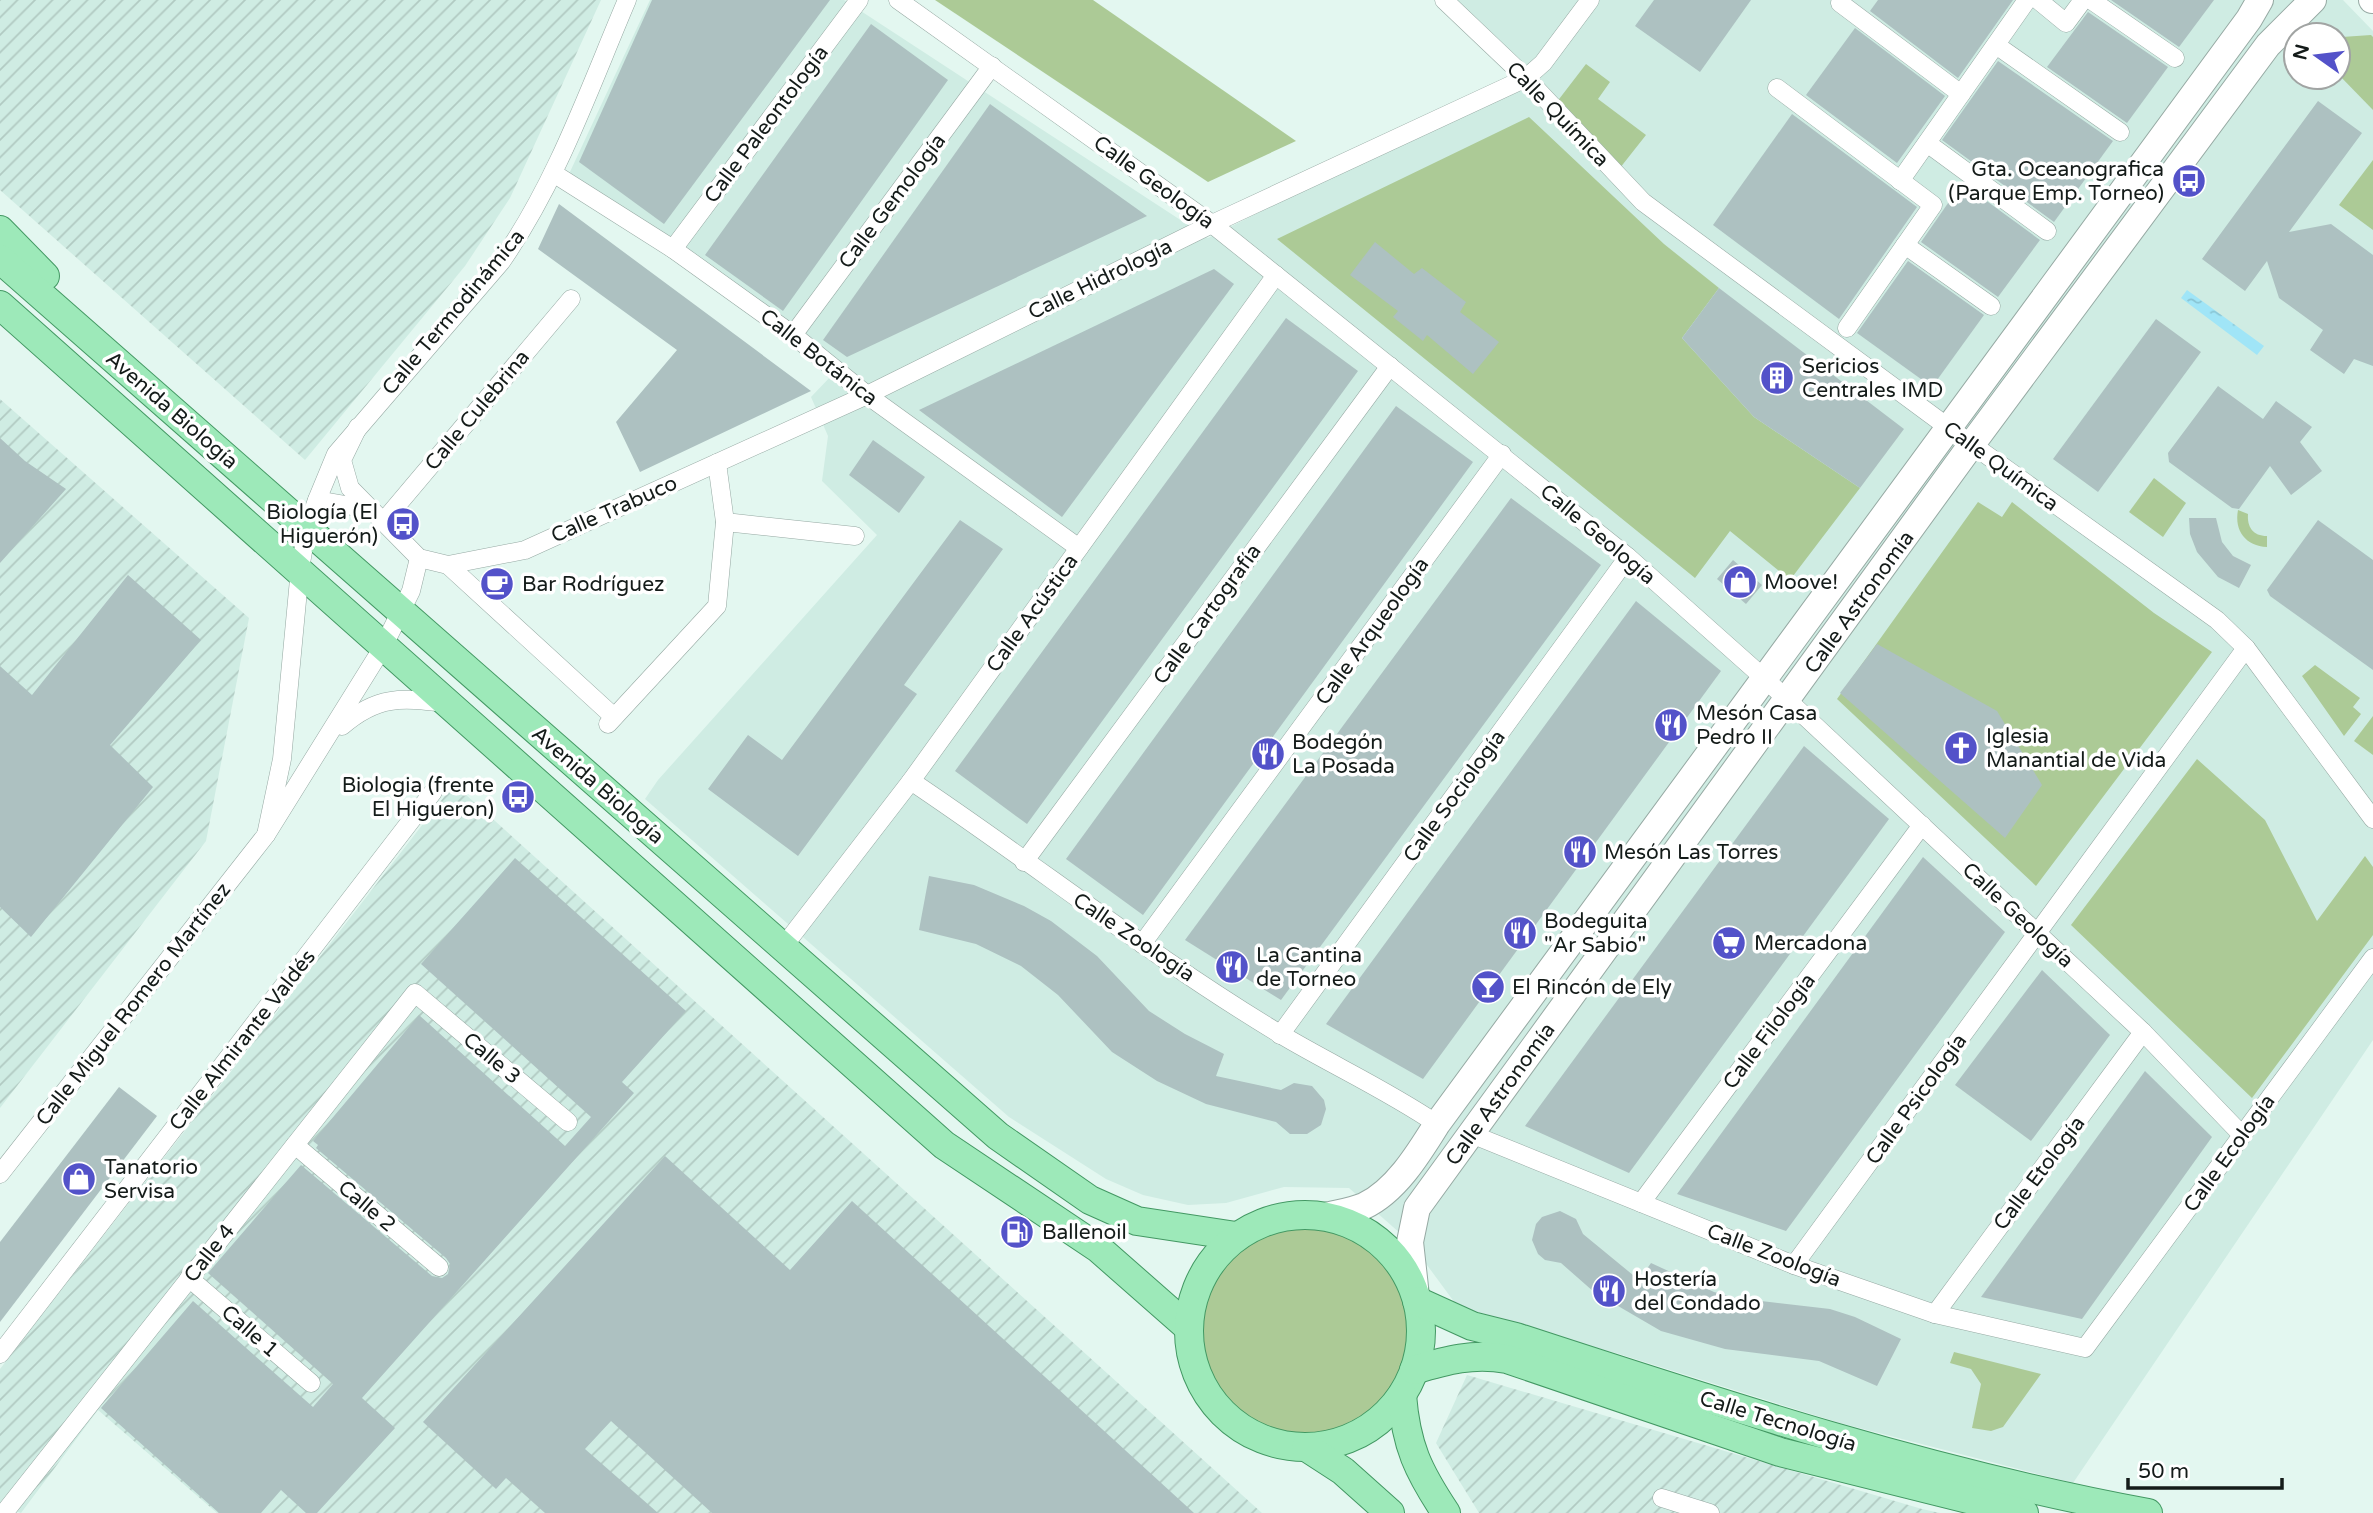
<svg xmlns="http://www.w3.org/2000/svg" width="2373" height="1513" viewBox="0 0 2373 1513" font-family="'Varela Round',sans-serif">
<defs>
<pattern id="industrial-furrows" width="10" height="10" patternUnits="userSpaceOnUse" patternTransform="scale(1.75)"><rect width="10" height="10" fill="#cfece3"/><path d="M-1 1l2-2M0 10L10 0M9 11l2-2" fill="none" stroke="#b1cac2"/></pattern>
<pattern id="water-ripples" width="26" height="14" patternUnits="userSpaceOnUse" patternTransform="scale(1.75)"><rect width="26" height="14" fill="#a0e5f7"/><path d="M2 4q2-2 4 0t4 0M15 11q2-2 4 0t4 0" fill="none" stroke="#89c4d3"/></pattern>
</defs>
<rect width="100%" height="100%" fill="#e3f7f0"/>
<path fill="#cfece3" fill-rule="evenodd" d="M650 0H844L1208 238 1526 79 1444 0H2343L2373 31V1040L2073 1483 1840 1423 1619 1354 1480 1316 1455 1303 1410 1242 1349 1188 1284 1187 1226 1203 1188 1205 1143 1195 1106 1179 1009 1117 645 799 658 780 877 535 822 481 828 436 811 397 833 374 569 174ZM2296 35H2338V77H2296Z"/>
<g fill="url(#industrial-furrows)">
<path d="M0 0H601L510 198 465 266 305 460 0 190Z"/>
<path d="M0 399 249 618 206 841 0 1108Z"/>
<path d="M454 784 1262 1513H217L98 1410 21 1513 0 1505V1369Z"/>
<path d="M1467 1375 1922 1509 1940 1513H1479L1436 1443Z"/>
</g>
<g fill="#acca96">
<path d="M935 0H1093L1296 141 1208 182Z"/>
<path d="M2371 35 2373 37V110L2338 74V43L2342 37Z"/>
<path d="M1586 64 1610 82 1598 99 1646 135 1616 173 1553 107Z"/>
<path d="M1529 117 1664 244 1719 288 1682 338 1754 417 1860 488 1790 580 1730 531 1695 578 1277 239Z"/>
<path d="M2373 160V230L2339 205Z"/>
<path d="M2154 478 2186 503 2163 537 2129 512Z"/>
<path d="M1978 502 2002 517 2012 502 2154 613 2212 652 2036 886 1837 699Z"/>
<path d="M2238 510 2248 514C2247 527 2253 536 2267 536V547C2246 546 2234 531 2238 510Z"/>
<path d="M2315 665 2360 698 2353 707 2361 714 2344 736 2302 676Z"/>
<path d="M2373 716V755L2354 741Z"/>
<path d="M2197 759 2265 820 2317 921 2365 856 2373 867V935L2252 1098 2071 925Z"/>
<circle cx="1305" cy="1331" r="116"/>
<path d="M1954 1352 2041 1374 2003 1427 1991 1431 1972 1428 1981 1384 1971 1369 1950 1363Z"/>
</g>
<path fill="url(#water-ripples)" d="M2187 290 2264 346 2257 355 2181 298Z"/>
<g fill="#adc1c1">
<path d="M652 0H830L664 224 579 162Z"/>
<path d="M1654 0H1751L1700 72 1635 26Z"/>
<path d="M1878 0H2013L1958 78 1870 11Z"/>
<path d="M2111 0H2214L2179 47Z"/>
<path d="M2088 12 2168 67 2127 123 2047 67Z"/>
<path d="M871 24 948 80 783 311 705 255Z"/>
<path d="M1855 28 1945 96 1897 163 1806 95Z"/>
<path d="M1998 61 2113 141 2054 222 1942 140Z"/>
<path d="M2318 101 2362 133 2289 232 2331 224 2373 255V366L2354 359 2344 374 2310 350 2323 330 2279 298 2267 261 2245 291 2202 259Z"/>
<path d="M990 104 1147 216 847 357 823 340Z"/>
<path d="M1792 114 1917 207 1839 319 1713 225Z"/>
<path d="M1962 183 2040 240 1998 297 1921 242Z"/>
<path d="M559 204 811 391 640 472 616 422 677 350 538 249Z"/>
<path d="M1375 242 1414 274 1422 268 1466 302 1460 312 1499 342 1473 374 1427 335 1423 341 1393 317 1398 311 1350 275Z"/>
<path d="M1908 261 1984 315 1932 387 1857 333Z"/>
<path d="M1214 269 1234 284 1062 517 919 410Z"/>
<path d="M1719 288 1904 429 1860 488 1754 417 1682 338Z"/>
<path d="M1286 318 1358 371 1027 824 955 771Z"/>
<path d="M2156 319 2201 352 2098 492 2053 459Z"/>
<path d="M2218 386 2263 419 2276 401 2312 427 2300 442 2322 471 2291 495 2270 466 2239 509 2232 508 2169 462 2168 453Z"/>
<path d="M1396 406 1473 462 1143 915 1066 859Z"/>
<path d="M0 438 25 461 66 489 0 563Z"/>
<path d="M873 440 925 477 899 513 849 475Z"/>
<path d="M1511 498 1601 565 1281 1000 1185 940Z"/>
<path d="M2189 518H2216L2222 542 2233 556 2251 565 2239 588 2218 577 2197 552 2190 534Z"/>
<path d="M960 520 1003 549 904 685 917 694 798 856 708 789 748 735 782 760Z"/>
<path d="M2318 520 2373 560V670L2270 596 2267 590Z"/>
<path d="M1733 560 1762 585 1746 604 1717 579Z"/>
<path d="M128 575 201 640 110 745 153 787 31 937 0 907V666L32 695Z"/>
<path d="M1636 601 1721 671 1423 1079 1326 1024Z"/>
<path d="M1877 644 1997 711 2042 785 2005 838 1840 693Z"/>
<path d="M1804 746 1889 819 1856 864 1629 1173 1525 1126Z"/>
<path d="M1923 857 2005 932 1786 1231 1677 1194Z"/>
<path d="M515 858 686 1011 622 1082 634 1093 362 1398 395 1428 317 1513H306L281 1490 261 1513H219L101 1408 193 1301 313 1407 333 1384 208 1273 301 1165 432 1276 442 1278 448 1274 450 1264 446 1258 316 1148 318 1145 313 1141 419 1015 565 1146 591 1117 421 964Z"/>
<path d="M929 876 974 885 1024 906 1051 921 1097 956 1149 1011 1185 1034 1224 1054 1216 1076 1281 1090 1294 1083 1312 1086 1324 1100 1326 1109 1321 1125 1307 1134H1290L1276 1122 1206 1104 1157 1081 1112 1052 1058 995 1021 966 976 944 919 930Z"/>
<path d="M2042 970 2110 1035 2031 1141 1955 1085Z"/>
<path d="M2145 1071 2212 1137 2082 1319 1981 1297Z"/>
<path d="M119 1087 157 1116 0 1322V1242Z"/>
<path d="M665 1156 790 1270 852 1201 1194 1513H712L611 1421 585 1449 658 1513H545L506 1478 496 1489 423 1422Z"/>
<path d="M1560 1211 1576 1219 1583 1234 1639 1280 1651 1263 1714 1292 1736 1298 1830 1309 1855 1317 1901 1339 1877 1386 1819 1361 1725 1349 1661 1331 1594 1292 1561 1263 1545 1260 1538 1254 1532 1240 1536 1224 1542 1217Z"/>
<circle cx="1017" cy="1232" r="14"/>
</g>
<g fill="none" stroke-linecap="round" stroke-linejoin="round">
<g stroke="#96a9a3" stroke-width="19">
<g id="street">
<path d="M898 0 1212 224 1628 557 1765 679 2143 1032 2242 1135"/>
<path d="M1444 0 1526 78 1643 202 1949 428 2217 620 2246 648 2373 819"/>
<path d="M2038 0 2066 23 2083 0"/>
<path d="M2091 0 2175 58"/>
<path d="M1840 3 1961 94"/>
<path d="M1996 45 2120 132"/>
<path d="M1777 88 1933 205 1847 328"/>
<path d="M1927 143 2047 231"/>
<path d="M553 173 673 249 793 335 867 395 1079 548"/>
<path d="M1900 181 2027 0"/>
<path d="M1905 245 1991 306"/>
<path d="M673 249 859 0"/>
<path d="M793 335 992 66"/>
<path d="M358 427 342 460 350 488 419 558 448 565 525 550 867 395 1212 224 1526 78 1543 63 1590 0"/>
<path d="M317 500 368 509"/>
<path d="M383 522 571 299"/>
<path d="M725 522 855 536"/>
<path d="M448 565 614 717"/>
<path d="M608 724 717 606 725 522 717 463"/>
<path d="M342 726C378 695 401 698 446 703"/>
<path d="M911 781C1035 864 1152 957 1280 1034 1332 1065 1387 1090 1437 1124"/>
<path d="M266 835 282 759 300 569 307 528 317 500 336 454 501 262C557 182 589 89 627 0"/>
<path d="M1024 862 1390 366"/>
<path d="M1142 944 1502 454"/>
<path d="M783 947 911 781 1276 275"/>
<path d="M1280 1035 1628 557"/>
<path d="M1471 1134 1794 1265 1935 1314 2085 1348 2373 958"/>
<path d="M295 1145 439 1267"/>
<path d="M0 1174 266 835 383 647 411 591 419 558"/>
<path d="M1641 1203 1922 825"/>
<path d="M1794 1265 2246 648"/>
<path d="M189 1278 311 1383"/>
<path d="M1935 1314 2143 1032"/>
<path d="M0 1354 433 792"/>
<path d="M1662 1498 1710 1513"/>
<path d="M4 1513 415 993 568 1122"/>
</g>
</g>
<g stroke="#96a9a3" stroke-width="28">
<g id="secondary">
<path d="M2372 0H2373"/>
<path d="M1326 1216C1338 1213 1352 1211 1364 1206 1396 1191 1419 1153 1437 1124L2249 19 2260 0"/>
<path d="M1416 1296 1410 1242 1417 1208 1972 444 2268 45 2313 0"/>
</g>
</g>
<g stroke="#439863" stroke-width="30">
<g id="primary">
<path d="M0 230 45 276"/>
<path d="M0 259 998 1136 1090 1200 1137 1221 1236 1236"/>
<path d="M0 305 944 1145 1098 1248 1189 1328"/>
<circle cx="1305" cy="1331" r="116"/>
<path d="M1417 1301 1472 1326 1516 1337C1724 1405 1931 1473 2148 1513"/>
<path d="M1414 1370C1447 1360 1473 1353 1507 1359L1780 1452 2024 1513"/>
<path d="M1402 1395C1406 1446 1418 1471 1446 1513"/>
<path d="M1306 1447 1343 1471 1390 1513"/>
</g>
</g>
<use href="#street" stroke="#fff" stroke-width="18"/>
<use href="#secondary" stroke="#fff" stroke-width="26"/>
<use href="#primary" stroke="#9de9b9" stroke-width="28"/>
</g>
<defs>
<g id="bus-disc" transform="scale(1.75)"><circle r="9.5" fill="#5352c9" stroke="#fff"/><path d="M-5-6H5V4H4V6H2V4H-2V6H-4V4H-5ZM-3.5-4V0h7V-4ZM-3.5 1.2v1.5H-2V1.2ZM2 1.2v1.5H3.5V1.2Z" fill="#fff"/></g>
<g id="building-disc" transform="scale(1.75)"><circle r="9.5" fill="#5352c9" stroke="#fff"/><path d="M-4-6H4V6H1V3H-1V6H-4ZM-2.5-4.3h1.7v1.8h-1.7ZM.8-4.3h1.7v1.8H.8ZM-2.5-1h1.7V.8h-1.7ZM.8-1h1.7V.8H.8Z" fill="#fff"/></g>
<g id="shop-disc" transform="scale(1.75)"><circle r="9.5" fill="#5352c9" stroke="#fff"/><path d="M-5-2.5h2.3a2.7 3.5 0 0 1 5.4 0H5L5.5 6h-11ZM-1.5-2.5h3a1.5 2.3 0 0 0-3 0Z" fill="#fff"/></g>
<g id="cafe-disc" transform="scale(1.75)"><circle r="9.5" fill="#5352c9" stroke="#fff"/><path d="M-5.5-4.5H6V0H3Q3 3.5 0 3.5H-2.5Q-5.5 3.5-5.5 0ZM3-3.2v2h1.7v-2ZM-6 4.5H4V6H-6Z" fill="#fff"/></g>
<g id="restaurant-disc" transform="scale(1.75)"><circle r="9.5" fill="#5352c9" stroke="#fff"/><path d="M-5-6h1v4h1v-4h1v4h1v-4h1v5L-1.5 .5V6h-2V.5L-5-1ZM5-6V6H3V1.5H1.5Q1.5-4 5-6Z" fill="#fff"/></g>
<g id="church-disc" transform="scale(1.75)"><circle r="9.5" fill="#5352c9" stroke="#fff"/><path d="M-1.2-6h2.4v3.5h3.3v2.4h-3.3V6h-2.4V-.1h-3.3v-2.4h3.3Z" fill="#fff"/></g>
<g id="supermarket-disc" transform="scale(1.75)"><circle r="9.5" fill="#5352c9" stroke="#fff"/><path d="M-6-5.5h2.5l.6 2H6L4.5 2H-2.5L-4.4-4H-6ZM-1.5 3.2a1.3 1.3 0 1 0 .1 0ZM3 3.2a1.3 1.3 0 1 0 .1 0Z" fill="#fff"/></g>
<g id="bar-disc" transform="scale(1.75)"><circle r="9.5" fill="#5352c9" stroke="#fff"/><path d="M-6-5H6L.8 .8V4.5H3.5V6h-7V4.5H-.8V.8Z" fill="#fff"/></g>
<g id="fuel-disc" transform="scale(1.75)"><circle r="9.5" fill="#5352c9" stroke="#fff"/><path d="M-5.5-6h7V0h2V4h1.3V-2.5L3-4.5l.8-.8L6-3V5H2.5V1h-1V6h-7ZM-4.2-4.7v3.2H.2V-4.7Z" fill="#fff"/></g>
</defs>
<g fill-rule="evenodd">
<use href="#bus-disc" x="2189" y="181"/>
<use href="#building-disc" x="1777" y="378"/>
<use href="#bus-disc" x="403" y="524"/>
<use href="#shop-disc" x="1740" y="582"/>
<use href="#cafe-disc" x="497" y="584"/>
<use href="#restaurant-disc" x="1671" y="725"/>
<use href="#church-disc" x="1961" y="748"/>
<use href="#restaurant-disc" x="1268" y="754"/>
<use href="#bus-disc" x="518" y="797"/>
<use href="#restaurant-disc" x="1580" y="852"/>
<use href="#restaurant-disc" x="1520" y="933"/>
<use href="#supermarket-disc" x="1729" y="943"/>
<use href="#restaurant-disc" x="1232" y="967"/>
<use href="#bar-disc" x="1488" y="987"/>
<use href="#shop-disc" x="79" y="1179"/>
<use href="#fuel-disc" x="1017" y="1232"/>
<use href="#restaurant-disc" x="1609" y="1291"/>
</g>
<g text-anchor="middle" stroke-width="7" stroke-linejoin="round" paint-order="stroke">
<g font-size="21" fill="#141b19" stroke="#fff">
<text transform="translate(1558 114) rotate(46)" y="7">Calle Química</text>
<text transform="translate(766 124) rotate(-53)" y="7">Calle Paleontología</text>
<text transform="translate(1154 182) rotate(36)" y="7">Calle Geología</text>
<text transform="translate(892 201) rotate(-53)" y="7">Calle Gemología</text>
<text transform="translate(1100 279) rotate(-26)" y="7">Calle Hidrología</text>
<text transform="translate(453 312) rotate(-50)" y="7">Calle Termodinámica</text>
<text transform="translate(819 357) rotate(38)" y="7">Calle Botánica</text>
<text transform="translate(172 410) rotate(41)" y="7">Avenida Biología</text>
<text transform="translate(477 410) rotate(-50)" y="7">Calle Culebrina</text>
<text transform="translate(2001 466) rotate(36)" y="7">Calle Química</text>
<text transform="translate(614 509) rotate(-24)" y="7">Calle Trabuco</text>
<text transform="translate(1598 534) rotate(40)" y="7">Calle Geología</text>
<text transform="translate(1859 602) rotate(-54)" y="7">Calle Astronomía</text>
<text transform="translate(1032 613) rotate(-54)" y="7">Calle Acústica</text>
<text transform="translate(1207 614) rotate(-54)" y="7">Calle Cartografía</text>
<text transform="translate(1372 631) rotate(-54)" y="7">Calle Arqueología</text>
<text transform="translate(598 785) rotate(41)" y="7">Avenida Biología</text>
<text transform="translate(1454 796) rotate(-54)" y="7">Calle Sociología</text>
<text transform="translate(2018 915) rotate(43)" y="7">Calle Geología</text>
<text transform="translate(1134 937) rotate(34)" y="7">Calle Zoología</text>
<text transform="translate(133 1004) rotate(-52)" y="7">Calle Miguel Romero Martínez</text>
<text transform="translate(1769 1031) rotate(-53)" y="7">Calle Filología</text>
<text transform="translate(242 1040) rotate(-52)" y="7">Calle Almirante Valdés</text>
<text transform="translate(492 1058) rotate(40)" y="7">Calle 3</text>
<text transform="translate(1500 1094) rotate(-54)" y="7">Calle Astronomía</text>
<text transform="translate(1916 1099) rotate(-54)" y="7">Calle Psicología</text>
<text transform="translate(2229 1153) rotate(-54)" y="7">Calle Ecología</text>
<text transform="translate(2039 1173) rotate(-53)" y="7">Calle Etología</text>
<text transform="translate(367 1206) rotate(40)" y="7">Calle 2</text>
<text transform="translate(209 1253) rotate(-52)" y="7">Calle 4</text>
<text transform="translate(1774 1255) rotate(21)" y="7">Calle Zoología</text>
<text transform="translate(250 1331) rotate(41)" y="7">Calle 1</text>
<text transform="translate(1778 1421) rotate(17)" y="7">Calle Tecnología</text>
</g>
<g font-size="21" fill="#141b19" stroke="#fff" text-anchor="start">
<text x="2164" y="176" text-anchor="end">Gta. Oceanografica<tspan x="2164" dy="24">(Parque Emp. Torneo)</tspan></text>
<text x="1802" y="373">Sericios<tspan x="1802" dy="24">Centrales IMD</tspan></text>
<text x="378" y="519" text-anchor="end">Biología (El<tspan x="378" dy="24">Higuerón)</tspan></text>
<text x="1764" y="589">Moove!</text>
<text x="522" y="591">Bar Rodríguez</text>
<text x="1696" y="720">Mesón Casa<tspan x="1696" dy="24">Pedro II</tspan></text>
<text x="1986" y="743">Iglesia<tspan x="1986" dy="24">Manantial de Vida</tspan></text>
<text x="1292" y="749">Bodegón<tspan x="1292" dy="24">La Posada</tspan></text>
<text x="494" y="792" text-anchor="end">Biologia (frente<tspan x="494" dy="24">El Higueron)</tspan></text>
<text x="1604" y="859">Mesón Las Torres</text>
<text x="1544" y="928">Bodeguita<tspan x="1544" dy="24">"Ar Sabio"</tspan></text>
<text x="1754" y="950">Mercadona</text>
<text x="1256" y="962">La Cantina<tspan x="1256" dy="24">de Torneo</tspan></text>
<text x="1512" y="994">El Rincón de Ely</text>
<text x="104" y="1174">Tanatorio<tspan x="104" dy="24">Servisa</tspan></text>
<text x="1042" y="1239">Ballenoil</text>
<text x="1634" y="1286">Hostería<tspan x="1634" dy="24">del Condado</tspan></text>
</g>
</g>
<g transform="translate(2317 56) rotate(284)"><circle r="33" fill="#ffffff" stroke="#a1a4a3" stroke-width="2"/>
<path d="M0-5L12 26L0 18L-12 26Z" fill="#5352c9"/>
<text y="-10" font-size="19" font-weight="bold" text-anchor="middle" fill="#141b19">N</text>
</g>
<path d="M2128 1478v10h154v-10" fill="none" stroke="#141b19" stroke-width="3.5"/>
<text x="2138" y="1478" font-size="21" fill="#141b19" stroke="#ffffff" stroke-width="5" paint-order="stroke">50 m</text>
</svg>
